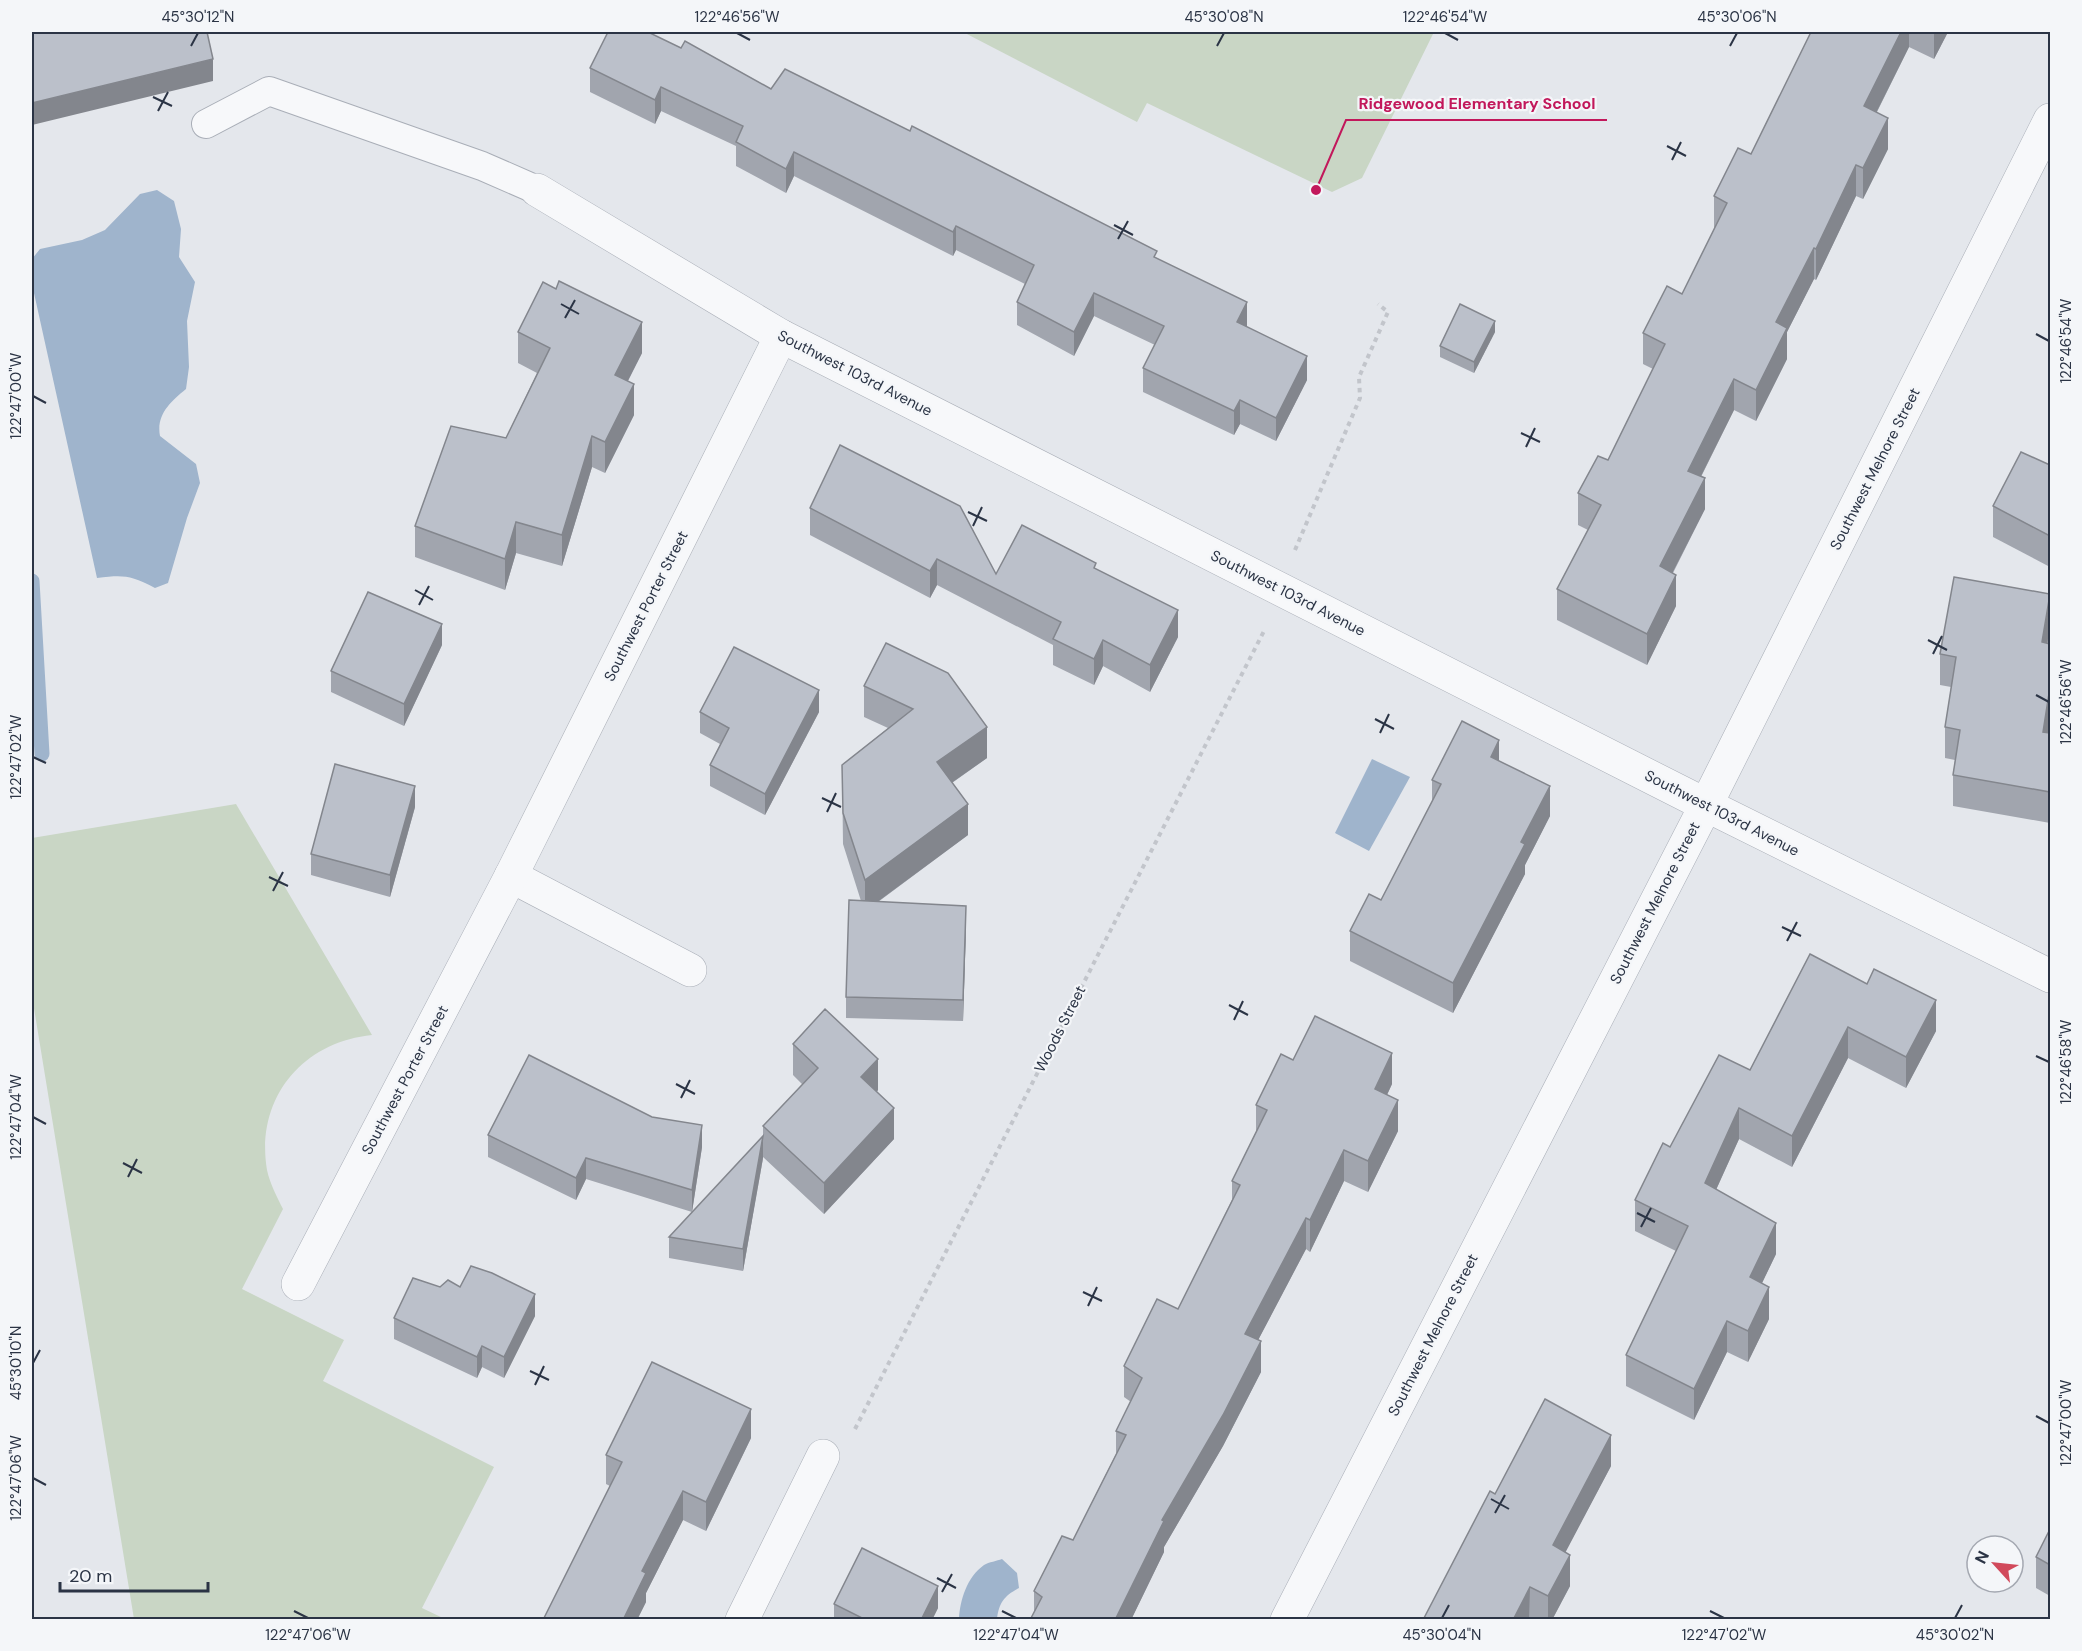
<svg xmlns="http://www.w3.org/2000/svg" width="2082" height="1651" viewBox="0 0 2082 1651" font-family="'DM Sans',sans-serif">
<rect width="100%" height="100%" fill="#e4e7ec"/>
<g fill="#c9d6c5">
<path d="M963 32H1434L1362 178 1332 192 1147 103 1137 122Z"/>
<path d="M236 804 372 1035C302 1042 255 1099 267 1170 270 1184 277 1197 283 1209L242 1289 344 1340 323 1381 494 1467 422 1608 445 1619H134L32 996V838Z"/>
</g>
<g fill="#9fb4cc">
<path d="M157 190 174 201 181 229 179 257 195 282 187 321 189 367 186 389C170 402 156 415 160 436L196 464 200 483 187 518 168 583 155 588C129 575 124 575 97 578L32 284V259L40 249 82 240 105 230 140 194Z"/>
<path d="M1372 759 1410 777 1369 851 1335 833Z"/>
<path d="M1002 1559 1017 1573 1019 1588C1004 1596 999 1603 997 1619H959C960 1600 967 1577 984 1565 989 1562 997 1561 1002 1559Z"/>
</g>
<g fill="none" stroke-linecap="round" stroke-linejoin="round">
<path stroke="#9fb4cc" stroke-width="15" d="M32 581 42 754"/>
<g stroke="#a9aeb7" stroke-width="30">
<path id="service" d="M206 124 269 91 482 166 537 190"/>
</g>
<g stroke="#a9aeb7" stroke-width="34">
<g id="minor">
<path d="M537 190 781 336 1706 805 2050 976"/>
<path d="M511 876 690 970"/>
<path d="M298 1284 511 876 781 336"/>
<path d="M742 1620 823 1456"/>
<path d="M1287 1620 1706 805 2050 120"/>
</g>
</g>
<g stroke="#c2c5cb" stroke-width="4" stroke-dasharray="4.5 4.5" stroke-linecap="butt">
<path d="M1295 550 1360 398 1359 377 1388 312 1378 304"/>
<path d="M855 1429 1265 629"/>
</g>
<use href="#service" stroke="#f7f8fa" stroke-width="28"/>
<use href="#minor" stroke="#f7f8fa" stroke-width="33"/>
</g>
<g fill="#a1a5ae">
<path d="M1811 32H1948L1934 59 1909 47 1877 112 1888 149 1863 199 1856 196 1816 280 1814 279 1787 332V359L1756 421 1734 410 1701 477 1705 509 1673 573 1676 606 1647 665 1557 620V589L1588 530 1578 525V493L1608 460 1653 369 1643 364V333L1682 294 1715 228H1714V196L1751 154Z"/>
<path d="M681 48 771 89 1157 258 1247 326V327L1307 380 1276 441 1240 424 1234 435 1143 392V368L1155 345 1094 316 1074 356 1017 325V302L1025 284 956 250 953 256 794 176 786 193 736 166V146L661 111 655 124 590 92V68Z"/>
<path d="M518 332 642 353 628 381 634 415 605 473 592 467 562 566 516 553 505 590 415 557V526L506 438 537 373 518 363Z"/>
<path d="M1495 332 1474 373 1440 357V346Z"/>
<path d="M2050 465V567L1993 537V506Z"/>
<path d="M810 508 996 574 1096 569 1178 637 1150 692 1103 666 1094 685 1053 665V645L937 585 930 598 810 535Z"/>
<path d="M2050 594V627L2048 643 2050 644V719L2048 733H2050V823L1953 806V775L1955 760 1945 758V727L1951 687 1940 685V654Z"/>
<path d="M886 643 987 758 952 783 968 835 878 902 966 927 963 1021 846 1018V997L861 901 843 844 842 765 888 728 864 717V686Z"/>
<path d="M442 645 404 726 331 692V671Z"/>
<path d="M700 712H819L765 815 710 786V765L720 744 700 733Z"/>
<path d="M1499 761 1550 816 1525 865V874L1453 1013 1350 961V931L1381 900 1432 802V780Z"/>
<path d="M415 807 390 897 311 875V854Z"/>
<path d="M1810 954 1936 1031 1906 1088 1848 1058 1792 1167 1739 1139 1716 1190 1776 1254 1762 1283 1769 1319 1748 1362 1727 1352 1694 1420 1626 1386V1355L1676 1251 1635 1231V1200L1670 1147 1750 1070Z"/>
<path d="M793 1044 878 1090 877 1092 894 1139 824 1214 763 1157V1126L803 1085 793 1075Z"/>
<path d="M1293 1060 1392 1084 1387 1095 1398 1131 1368 1192 1344 1181 1310 1252 1306 1249 1258 1340 1261 1372 1223 1446 1164 1547V1552L1131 1620H1030L1034 1613V1591L1073 1540 1116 1454V1431L1131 1402 1124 1397V1366L1178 1309 1232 1200V1181L1256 1132V1105Z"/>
<path d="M652 1117 702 1147 692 1212 586 1179 576 1200 488 1157V1135Z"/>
<path d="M763 1158 743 1271 669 1258V1237Z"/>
<path d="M440 1287H460L535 1316 504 1378 482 1367 477 1378 394 1339V1318Z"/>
<path d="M751 1438 706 1531 683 1520 646 1593V1602L637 1620H543L610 1486 606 1484V1455Z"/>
<path d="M1611 1466 1565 1552 1570 1586 1552 1620H1533L1530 1618 1529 1620H1423L1495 1494Z"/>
<path d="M2050 1529V1596L2036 1588V1557Z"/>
<path d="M834 1604 938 1608 932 1620H834Z"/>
</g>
<g fill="#83868d">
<path d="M1901 32H1909V47L1864 137V106Z"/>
<path d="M1934 32H1948L1934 59Z"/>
<path d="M213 59V81L32 125V103Z"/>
<path d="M661 87V111L655 124V100Z"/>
<path d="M1888 118V149L1863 199V168Z"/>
<path d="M794 152V176L786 193V169Z"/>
<path d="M1856 165V196L1816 280V249Z"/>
<path d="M956 226V250L953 256V232Z"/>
<path d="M1814 248V279L1787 332V359L1756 421V390L1776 322Z"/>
<path d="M1094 293V316L1074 356V332Z"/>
<path d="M1247 302V326L1237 346V322Z"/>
<path d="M1495 321V332L1474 373V362Z"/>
<path d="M642 322V353L615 406V375Z"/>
<path d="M1307 356V380L1276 441V418Z"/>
<path d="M1734 379V410L1688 502V471Z"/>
<path d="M634 384V415L605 473V442Z"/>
<path d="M1240 400V424L1234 435V411Z"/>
<path d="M592 436V467L562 566V535Z"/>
<path d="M1705 478V509L1660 597V566Z"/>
<path d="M516 522V553L505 590V559Z"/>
<path d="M937 559V585L930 598V571Z"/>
<path d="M1676 575V606L1647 665V634Z"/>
<path d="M2050 596V627L2042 674V642Z"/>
<path d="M1178 610V637L1150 692V665Z"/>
<path d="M442 624V645L404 726V704Z"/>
<path d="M1103 640V666L1094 685V659Z"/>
<path d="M2050 687V719L2043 763V732Z"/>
<path d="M819 690V712L765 815V794Z"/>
<path d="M987 727V758L937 793V762Z"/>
<path d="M1499 740V770L1491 757Z"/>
<path d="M415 786V807L390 897V875Z"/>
<path d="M1550 786V816L1525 865V874L1453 1013V983L1521 842Z"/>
<path d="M968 804V835L865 911V880Z"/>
<path d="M966 906V927L963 1021V1000Z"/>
<path d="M1936 1000V1031L1906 1088V1057Z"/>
<path d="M1848 1027V1058L1792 1167V1136Z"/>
<path d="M1392 1053V1084L1375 1120V1089Z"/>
<path d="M878 1059V1090L861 1108V1077Z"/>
<path d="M1398 1100V1131L1368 1192V1161Z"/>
<path d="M894 1108V1139L824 1214V1183Z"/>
<path d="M1739 1108V1139L1705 1214V1183Z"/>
<path d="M702 1125V1147L692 1212V1190Z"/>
<path d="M763 1136V1158L743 1271V1249Z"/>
<path d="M1344 1150V1181L1310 1252V1220Z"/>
<path d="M586 1158V1179L576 1200V1178Z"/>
<path d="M1306 1218V1249L1245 1365V1334Z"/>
<path d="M1776 1223V1254L1750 1308V1277Z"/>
<path d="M1769 1287V1319L1748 1362V1331Z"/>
<path d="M535 1294V1316L504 1378V1357Z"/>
<path d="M1727 1321V1352L1694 1420V1389Z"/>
<path d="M1261 1341V1372L1223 1446 1164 1547V1552L1131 1620H1115L1162 1520Z"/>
<path d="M482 1346V1367L477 1378V1357Z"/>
<path d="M751 1409V1438L706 1531V1502Z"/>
<path d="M1611 1435V1466L1553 1576V1545Z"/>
<path d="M683 1491V1520L646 1593V1602L637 1620H623L642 1571Z"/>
<path d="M1570 1555V1586L1552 1620H1548V1596Z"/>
<path d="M938 1586V1608L932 1620H921Z"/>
<path d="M1530 1587 1529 1620H1513Z"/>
</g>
<g fill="#bbc0ca" stroke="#83868d" stroke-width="1.5">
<path d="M32 32H207L213 59 32 103Z"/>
<path d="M608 32H648L681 48 685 41 771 89 785 69 910 131 912 126 1157 251 1154 257 1247 302 1237 322 1307 356 1276 418 1240 400 1234 411 1143 368 1164 326 1094 293 1074 332 1017 302 1034 265 956 226 953 232 794 152 786 169 736 142 743 126 661 87 655 100 590 68Z"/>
<path d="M1811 32H1901L1864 106 1888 118 1863 168 1856 165 1816 249 1814 248 1776 322 1787 328 1756 390 1734 379 1688 471 1705 478 1660 566 1676 575 1647 634 1557 589 1601 505 1578 493 1598 456 1608 460 1665 344 1643 333 1667 286 1682 294 1727 203 1714 196 1738 148 1751 154Z"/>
<path d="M559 281 642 322 615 375 634 384 605 442 592 436 562 535 516 522 505 559 415 526 451 426 506 438 550 348 518 332 543 282 556 289Z"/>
<path d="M1460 304 1495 321 1474 362 1440 346Z"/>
<path d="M840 445 960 506 996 574 1022 525 1096 563 1094 568 1178 610 1150 665 1103 640 1094 659 1053 639 1061 622 937 559 930 571 810 508Z"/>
<path d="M2021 452 2050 465V536L1993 506Z"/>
<path d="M1954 577 2050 594 2042 642 2050 644V687L2043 732 2050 733V792L1953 775 1960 730 1945 727 1956 657 1940 654Z"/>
<path d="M368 592 442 624 404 704 331 671Z"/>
<path d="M886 643 948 673 987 727 937 762 968 804 865 880 843 813 842 765 913 709 864 686Z"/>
<path d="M734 647 819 690 765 794 710 765 729 728 700 712Z"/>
<path d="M1462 721 1499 740 1491 757 1550 786 1521 842 1525 844 1453 983 1350 931 1369 894 1381 900 1441 784 1432 780Z"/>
<path d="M335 764 415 786 390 875 311 854Z"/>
<path d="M849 900 966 906 963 1000 846 997Z"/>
<path d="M1810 954 1867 984 1874 969 1936 1000 1906 1057 1848 1027 1792 1136 1739 1108 1705 1183 1776 1223 1750 1277 1769 1287 1748 1331 1727 1321 1694 1389 1626 1355 1688 1226 1635 1200 1663 1143 1670 1147 1719 1055 1750 1070Z"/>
<path d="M825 1009 878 1059 861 1077 894 1108 824 1183 763 1126 818 1068 793 1044Z"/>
<path d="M1315 1016 1392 1053 1375 1089 1398 1100 1368 1161 1344 1150 1310 1220 1306 1218 1245 1334 1261 1341 1223 1415 1162 1520 1164 1521 1115 1620H1030L1042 1597 1034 1591 1062 1536 1073 1540 1126 1435 1116 1431 1142 1378 1124 1366 1157 1299 1178 1309 1240 1185 1232 1181 1267 1110 1256 1105 1281 1054 1293 1060Z"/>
<path d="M529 1055 652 1117 702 1125 692 1190 586 1158 576 1178 488 1135Z"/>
<path d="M763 1136 743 1249 669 1237Z"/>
<path d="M471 1266 492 1273 535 1294 504 1357 482 1346 477 1357 394 1318 413 1278 440 1287 448 1280 460 1287Z"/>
<path d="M652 1362 751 1409 706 1502 683 1491 642 1571 646 1573 623 1620H543L622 1462 606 1455Z"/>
<path d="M1545 1399 1611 1435 1553 1545 1570 1555 1548 1596 1530 1587 1513 1620H1423L1490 1491 1495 1494Z"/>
<path d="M2050 1529V1565L2036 1557Z"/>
<path d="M862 1548 938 1586 921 1620H866L834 1604Z"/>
</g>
<path fill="none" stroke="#2b3445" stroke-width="2" d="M737 33 750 40M1445 33 1458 40M191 46 198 33M1217 46 1224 33M1730 46 1737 33M153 97 172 106M158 111 168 92M1667 146 1686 156M1672 160 1681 142M1114 225 1133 235M1118 239 1128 221M561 304 579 314M565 318 575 300M2036 334 2049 341M33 396 46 403M1521 433 1540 442M1526 447 1535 428M968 512 987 521M973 526 982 507M415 590 433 600M419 605 429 586M1928 640 1947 650M1933 654 1942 636M2036 695 2049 702M1375 719 1394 729M1380 733 1389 714M33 757 46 763M822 798 841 807M827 812 836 793M269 877 288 886M273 891 283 872M1782 927 1801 936M1787 941 1797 922M1229 1005 1248 1015M1234 1020 1243 1001M2036 1056 2049 1062M676 1084 695 1094M681 1098 690 1080M33 1117 46 1124M123 1163 142 1173M128 1177 137 1159M1637 1213 1655 1222M1641 1227 1651 1208M1083 1292 1102 1301M1088 1306 1097 1287M33 1363 40 1350M530 1371 549 1380M535 1385 544 1366M2036 1416 2049 1423M33 1478 46 1485M1491 1499 1509 1509M1495 1513 1505 1495M937 1578 956 1588M942 1592 952 1574M294 1611 308 1618M1002 1611 1016 1618M1710 1611 1724 1618M1442 1618 1449 1605M1955 1618 1962 1605"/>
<g text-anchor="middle" stroke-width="4.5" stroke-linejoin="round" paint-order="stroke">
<g font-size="15" fill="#2b3445" stroke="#f4f6f9">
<text transform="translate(855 373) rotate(27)" y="5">Southwest 103rd Avenue</text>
<text transform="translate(1875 469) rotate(-63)" y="5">Southwest Melnore Street</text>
<text transform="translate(1288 593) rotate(27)" y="5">Southwest 103rd Avenue</text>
<text transform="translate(646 606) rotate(-63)" y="5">Southwest Porter Street</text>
<text transform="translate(1722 813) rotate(27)" y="5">Southwest 103rd Avenue</text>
<text transform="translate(1655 903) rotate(-63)" y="5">Southwest Melnore Street</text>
<text transform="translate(1060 1029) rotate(-63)" y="5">Woods Street</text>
<text transform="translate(405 1080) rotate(-62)" y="5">Southwest Porter Street</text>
<text transform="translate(1433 1335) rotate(-63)" y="5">Southwest Melnore Street</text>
</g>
</g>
<path fill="none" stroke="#c2185b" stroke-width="2" d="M1316 190L1346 120H1607"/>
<circle fill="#c2185b" stroke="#f4f6f9" stroke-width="2" cx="1316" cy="190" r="6"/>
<g font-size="16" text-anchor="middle" font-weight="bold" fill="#c2185b" stroke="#f4f6f9" stroke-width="4.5" stroke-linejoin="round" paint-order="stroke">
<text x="1477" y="109">Ridgewood Elementary School</text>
</g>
<rect width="2082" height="1651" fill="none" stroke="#f4f6f9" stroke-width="66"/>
<g transform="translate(1995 1564) rotate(297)"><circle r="28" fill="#f4f6f9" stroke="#a4a8b1" stroke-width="1.5"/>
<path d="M0-4.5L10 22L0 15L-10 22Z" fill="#d1495b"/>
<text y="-9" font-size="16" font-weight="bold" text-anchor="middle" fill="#2b3445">N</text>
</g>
<path d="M60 1582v9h148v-9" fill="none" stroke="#2b3445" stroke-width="3"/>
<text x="69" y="1582" font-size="18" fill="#2b3445" stroke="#f4f6f9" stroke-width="4.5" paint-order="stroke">20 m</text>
<rect x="33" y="33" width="2016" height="1585" fill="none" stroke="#2b3445" stroke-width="2"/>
<g font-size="15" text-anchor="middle" fill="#2b3445">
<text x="198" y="22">45°30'12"N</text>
<text x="737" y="22">122°46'56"W</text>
<text x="1224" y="22">45°30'08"N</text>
<text x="1445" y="22">122°46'54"W</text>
<text x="1737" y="22">45°30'06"N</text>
<text transform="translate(2066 341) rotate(-90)" y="5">122°46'54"W</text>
<text transform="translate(16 396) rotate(-90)" y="5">122°47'00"W</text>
<text transform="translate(2066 702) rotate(-90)" y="5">122°46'56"W</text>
<text transform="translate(16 757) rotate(-90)" y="5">122°47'02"W</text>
<text transform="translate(2066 1062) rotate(-90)" y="5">122°46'58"W</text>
<text transform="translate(16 1117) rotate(-90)" y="5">122°47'04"W</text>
<text transform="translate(16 1363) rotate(-90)" y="5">45°30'10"N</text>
<text transform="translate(2066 1423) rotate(-90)" y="5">122°47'00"W</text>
<text transform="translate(16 1478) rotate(-90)" y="5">122°47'06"W</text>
<text x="308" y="1640">122°47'06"W</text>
<text x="1016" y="1640">122°47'04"W</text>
<text x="1442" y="1640">45°30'04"N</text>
<text x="1724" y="1640">122°47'02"W</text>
<text x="1955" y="1640">45°30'02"N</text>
</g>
</svg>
